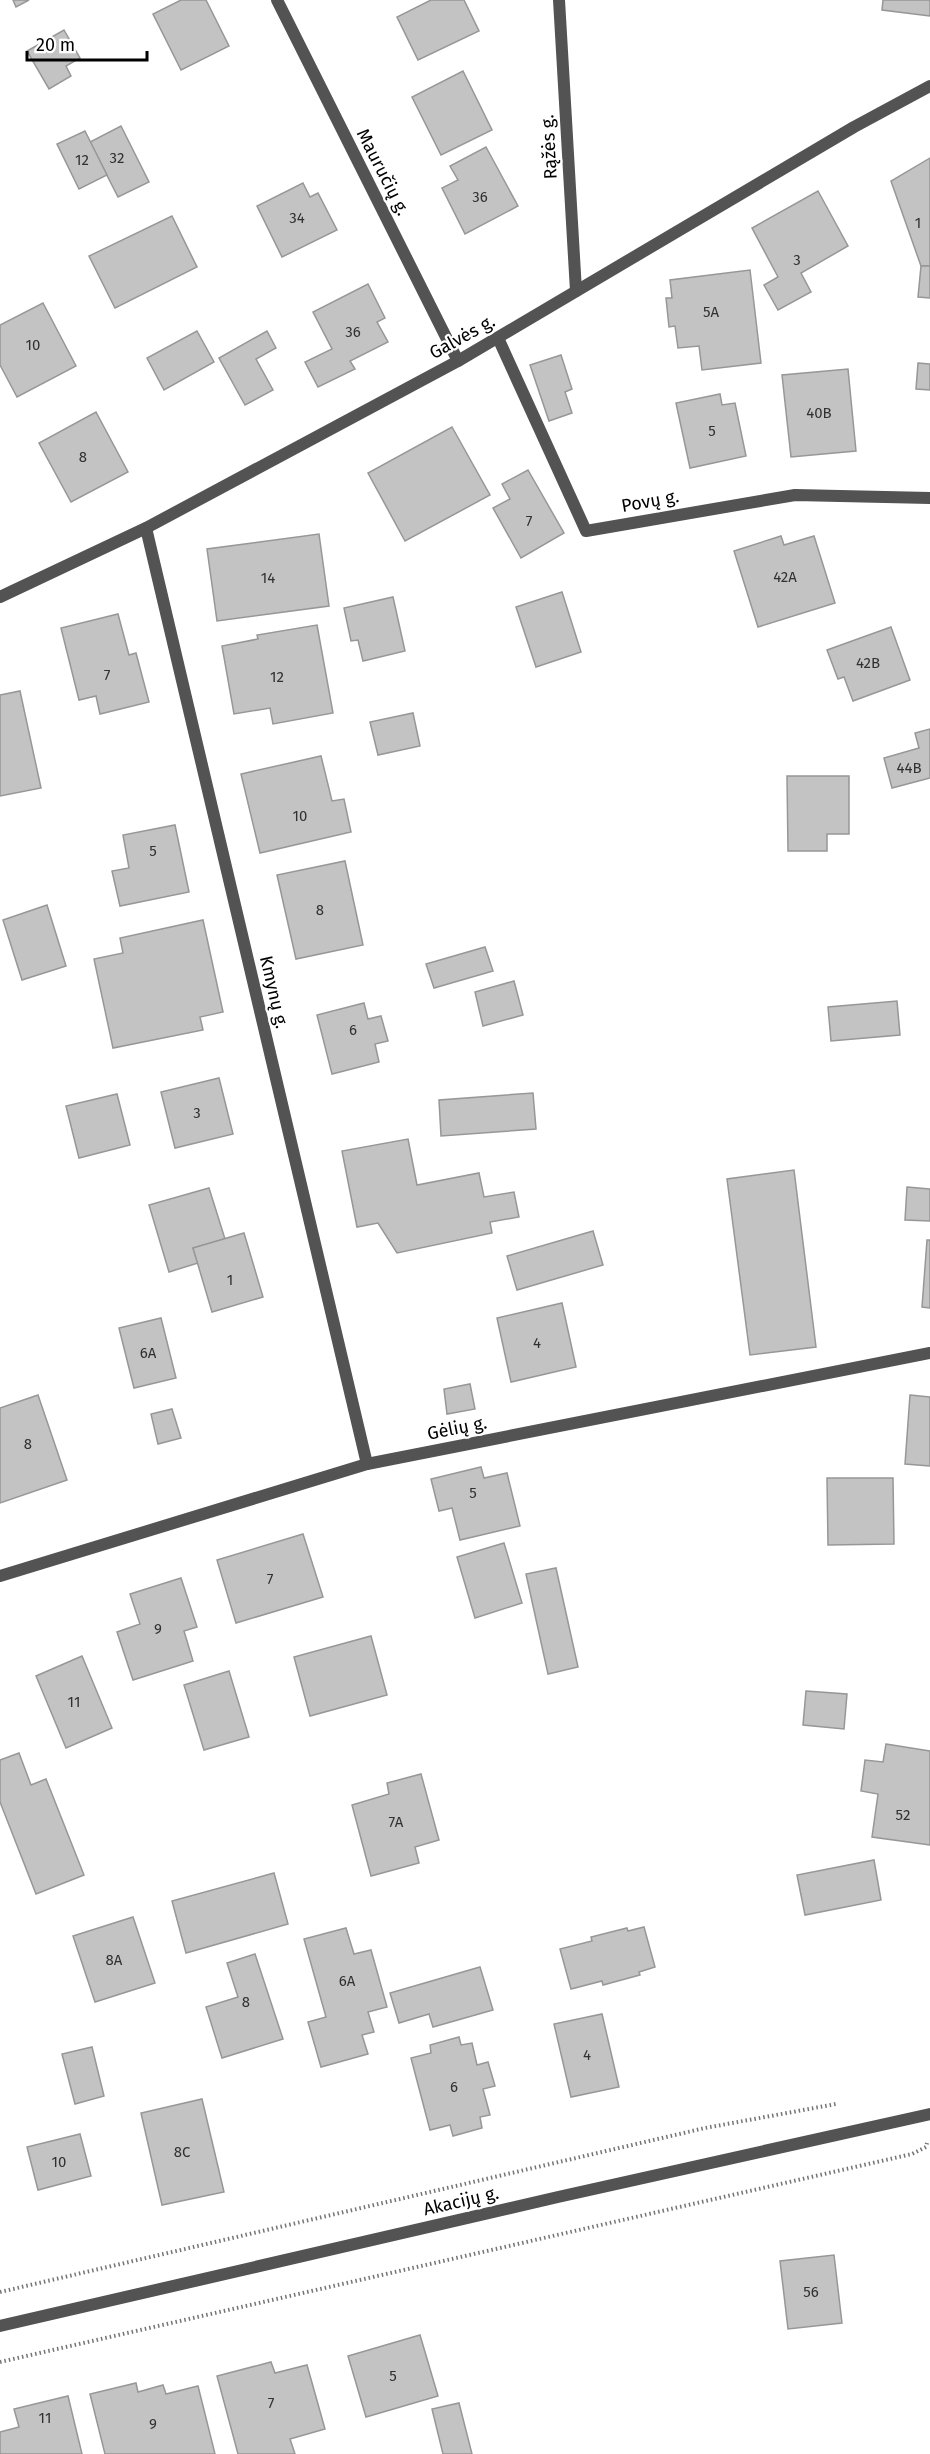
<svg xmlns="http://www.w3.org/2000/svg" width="930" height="2454" viewBox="0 0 930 2454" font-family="'Fira Sans',sans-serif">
<rect width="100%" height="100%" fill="#fff"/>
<g fill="#c3c3c3" stroke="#979797" stroke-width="1.5">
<path d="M13 0H29L16 7Z"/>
<path d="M181 0H206L229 46 181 70 153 14Z"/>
<path d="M431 0H464L479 31 418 60 397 17Z"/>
<path d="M883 0H930V16L882 10Z"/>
<path d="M64 30 80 58 66 66 71 76 49 89 27 51Z"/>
<path d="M463 71 492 130 441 155 412 97Z"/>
<path d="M121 126 149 182 118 197 90 142Z"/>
<path d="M85 131 107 175 79 189 57 144Z"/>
<path d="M486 147 518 206 465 234 442 188 458 180 450 166Z"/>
<path d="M930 158V266H921L891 181Z"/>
<path d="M303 183 310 197 318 193 337 230 282 257 257 206Z"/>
<path d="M818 191 848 246 801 273 811 292 778 310 764 285 778 277 752 228Z"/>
<path d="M172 216 197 267 115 308 89 256Z"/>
<path d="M921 266H930V298L918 297Z"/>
<path d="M750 270 761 363 702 370 699 346 678 348 675 326 669 327 666 298H672L670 280Z"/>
<path d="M368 284 385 318 377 322 388 342 350 361 355 369 318 387 305 362 332 349 313 312Z"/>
<path d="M43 303 76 366 17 397 0 365V325Z"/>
<path d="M197 331 214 362 164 390 147 358Z"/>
<path d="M267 331 276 348 256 359 273 390 245 405 219 358Z"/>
<path d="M561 355 572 389 565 392 572 413 549 421 530 365Z"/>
<path d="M918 363 930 364V390L916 389Z"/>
<path d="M848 369 856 451 791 457 782 375Z"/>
<path d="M720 394 722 405 735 403 746 456 690 468 676 403Z"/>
<path d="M96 412 128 472 71 502 39 443Z"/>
<path d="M452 427 490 495 405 541 368 473Z"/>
<path d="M528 470 564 533 521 558 493 508 510 499 502 484Z"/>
<path d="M319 534 329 606 217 621 207 549Z"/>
<path d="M781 536 784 545 814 536 835 603 758 627 734 551Z"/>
<path d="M562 592 581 652 536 667 516 607Z"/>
<path d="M393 597 405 651 363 661 358 640 351 641 344 608Z"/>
<path d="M118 614 129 655 136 653 149 702 100 714 96 696 79 700 61 628Z"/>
<path d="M317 625 333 713 273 724 270 708 234 714 222 646 258 639 257 635Z"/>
<path d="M891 627 910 680 853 701 844 677 838 679 827 650Z"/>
<path d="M20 691 41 788 0 796V695Z"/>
<path d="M413 713 420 746 378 755 370 722Z"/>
<path d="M930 729V778L892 788 884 758 919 748 915 733Z"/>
<path d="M321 756 332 801 344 799 351 832 260 853 241 774Z"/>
<path d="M787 776H849V834H827V851H788Z"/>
<path d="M175 825 189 892 120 906 112 871 129 868 123 835Z"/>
<path d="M345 861 363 945 296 959 277 875Z"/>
<path d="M47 905 66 966 22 980 3 920Z"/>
<path d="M203 920 223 1012 200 1017 203 1030 113 1048 94 959 123 953 120 938Z"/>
<path d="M485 947 493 971 434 988 426 964Z"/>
<path d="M514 981 523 1015 483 1026 475 992Z"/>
<path d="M897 1001 900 1035 831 1041 828 1007Z"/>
<path d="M364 1003 368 1019 381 1016 388 1041 375 1044 379 1062 332 1074 317 1015Z"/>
<path d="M219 1078 233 1134 175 1148 161 1092Z"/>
<path d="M533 1093 536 1129 441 1136 439 1100Z"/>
<path d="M117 1094 130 1145 79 1158 66 1106Z"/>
<path d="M408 1139 417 1185 479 1173 484 1197 514 1192 519 1217 490 1222 492 1233 397 1253 378 1223 357 1227 342 1151Z"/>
<path d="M794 1170 816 1347 750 1355 727 1179Z"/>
<path d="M907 1187 930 1189V1221L905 1220Z"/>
<path d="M209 1188 225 1239 193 1248 198 1263 169 1272 149 1205Z"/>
<path d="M593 1231 603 1265 517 1290 507 1256Z"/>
<path d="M244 1233 263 1297 212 1312 193 1248Z"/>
<path d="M927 1240H930V1308L922 1307Z"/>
<path d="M562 1303 576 1367 511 1382 497 1318Z"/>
<path d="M161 1318 176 1378 134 1388 119 1328Z"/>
<path d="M470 1384 475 1409 447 1414 444 1389Z"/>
<path d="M38 1395 67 1480 0 1503V1408Z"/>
<path d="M910 1395 930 1397V1466L905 1464Z"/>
<path d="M172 1409 181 1438 158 1444 151 1414Z"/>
<path d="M481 1467 484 1478 507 1473 520 1526 460 1540 452 1508 439 1511 431 1479Z"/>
<path d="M827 1478H893L894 1544 828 1545Z"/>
<path d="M303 1534 323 1597 236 1623 217 1560Z"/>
<path d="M504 1543 522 1603 475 1618 457 1557Z"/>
<path d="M556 1568 578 1667 548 1674 526 1574Z"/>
<path d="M181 1578 197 1627 184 1631 193 1661 133 1680 117 1632 140 1624 130 1594Z"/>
<path d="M371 1636 387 1695 310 1716 294 1657Z"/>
<path d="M82 1656 112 1728 66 1748 36 1676Z"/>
<path d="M229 1671 249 1737 204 1750 184 1685Z"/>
<path d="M806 1691 847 1694 844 1729 803 1725Z"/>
<path d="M886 1744 930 1751V1845L872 1837 878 1794 861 1791 865 1760 883 1762Z"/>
<path d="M19 1753 31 1785 46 1779 84 1875 36 1894 0 1802V1760Z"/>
<path d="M421 1774 439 1840 415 1847 419 1863 371 1876 352 1805 389 1794 387 1783Z"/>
<path d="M874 1860 881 1900 805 1915 797 1875Z"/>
<path d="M274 1873 288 1924 186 1953 172 1901Z"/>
<path d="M133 1917 155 1983 95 2002 73 1936Z"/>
<path d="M644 1927 655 1967 639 1972 640 1975 603 1985 602 1981 571 1989 560 1949 592 1941 591 1937 627 1928 628 1931Z"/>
<path d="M346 1928 354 1954 371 1950 387 2007 368 2012 374 2032 362 2035 368 2054 321 2067 308 2022 326 2017 304 1939Z"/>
<path d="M255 1954 283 2039 222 2058 206 2007 238 1997 227 1963Z"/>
<path d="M480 1967 493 2010 433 2027 429 2014 399 2023 390 1993Z"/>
<path d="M602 2014 619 2087 571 2097 554 2024Z"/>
<path d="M459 2037 461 2045 472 2043 477 2065 488 2062 495 2086 483 2089 490 2115 480 2117 482 2128 453 2136 450 2125 430 2130 411 2058 431 2053 430 2045Z"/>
<path d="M92 2047 104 2096 75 2104 62 2054Z"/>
<path d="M202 2099 224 2192 162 2205 141 2113Z"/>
<path d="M80 2134 91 2176 38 2190 27 2147Z"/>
<path d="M834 2255 842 2323 788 2329 780 2261Z"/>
<path d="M420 2335 438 2396 366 2417 348 2356Z"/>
<path d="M271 2362 275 2373 307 2365 325 2429 290 2439 295 2454H238L217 2376Z"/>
<path d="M136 2383 138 2392 163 2385 166 2394 198 2386 215 2454H105L90 2394Z"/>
<path d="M68 2396 82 2454H0V2432L19 2427 14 2409Z"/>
<path d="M459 2403 472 2454H443L432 2409Z"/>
</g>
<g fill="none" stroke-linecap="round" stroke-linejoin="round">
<g stroke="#757575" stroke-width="4" stroke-dasharray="1.5 3" stroke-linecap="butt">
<path d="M0 2292 705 2128 836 2104"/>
<path d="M0 2362 912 2154 926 2147 927 2143"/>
</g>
<g stroke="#535353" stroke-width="12">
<path d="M277 0 458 361"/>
<path d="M559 0 576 291"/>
<path d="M498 338 586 531 795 495 930 498"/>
<path d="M146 528 367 1464"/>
<path d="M0 597 146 528 458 361 854 127 930 86"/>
<path d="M0 1576 367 1464 930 1353"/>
<path d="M0 2326 558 2197 930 2114"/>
</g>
</g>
<g text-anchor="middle" stroke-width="4.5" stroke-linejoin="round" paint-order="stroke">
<g font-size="15" fill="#313131">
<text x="117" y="163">32</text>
<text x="82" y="165">12</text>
<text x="480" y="202">36</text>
<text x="297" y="223">34</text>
<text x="918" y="228">1</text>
<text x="797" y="265">3</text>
<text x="711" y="317">5A</text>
<text x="353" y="337">36</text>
<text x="33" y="350">10</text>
<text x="819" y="418">40B</text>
<text x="712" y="436">5</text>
<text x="83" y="462">8</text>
<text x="529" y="526">7</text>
<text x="785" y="582">42A</text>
<text x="268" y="583">14</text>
<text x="868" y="668">42B</text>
<text x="107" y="680">7</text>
<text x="277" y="682">12</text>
<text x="909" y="773">44B</text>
<text x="300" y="821">10</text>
<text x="153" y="856">5</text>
<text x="320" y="915">8</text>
<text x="353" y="1035">6</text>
<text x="197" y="1118">3</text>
<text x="230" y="1285">1</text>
<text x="537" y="1348">4</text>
<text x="148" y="1358">6A</text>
<text x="28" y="1449">8</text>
<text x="473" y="1498">5</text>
<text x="270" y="1584">7</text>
<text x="158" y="1634">9</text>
<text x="74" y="1707">11</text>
<text x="903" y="1820">52</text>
<text x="396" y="1827">7A</text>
<text x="114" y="1965">8A</text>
<text x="347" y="1986">6A</text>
<text x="246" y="2007">8</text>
<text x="587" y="2060">4</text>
<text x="454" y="2092">6</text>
<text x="182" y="2157">8C</text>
<text x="59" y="2167">10</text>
<text x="811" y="2297">56</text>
<text x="393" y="2381">5</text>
<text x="271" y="2408">7</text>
<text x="45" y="2423">11</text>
<text x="153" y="2429">9</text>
</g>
<g font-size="18" fill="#000" stroke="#fff">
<text transform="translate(549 147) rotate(-93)" y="6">Rąžės g.</text>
<text transform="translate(383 172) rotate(63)" y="6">Mauručių g.</text>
<text transform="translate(462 337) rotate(-29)" y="6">Galvės g.</text>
<text transform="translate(650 501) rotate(-10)" y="6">Povų g.</text>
<text transform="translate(274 992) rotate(77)" y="6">Kmynų g.</text>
<text transform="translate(457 1428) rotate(-11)" y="6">Gėlių g.</text>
<text transform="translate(461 2201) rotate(-13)" y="6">Akacijų g.</text>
</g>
</g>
<path d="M27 51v9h120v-9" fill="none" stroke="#000000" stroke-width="3"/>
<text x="36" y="51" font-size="18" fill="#000000" stroke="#ffffff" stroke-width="4.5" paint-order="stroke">20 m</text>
</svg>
